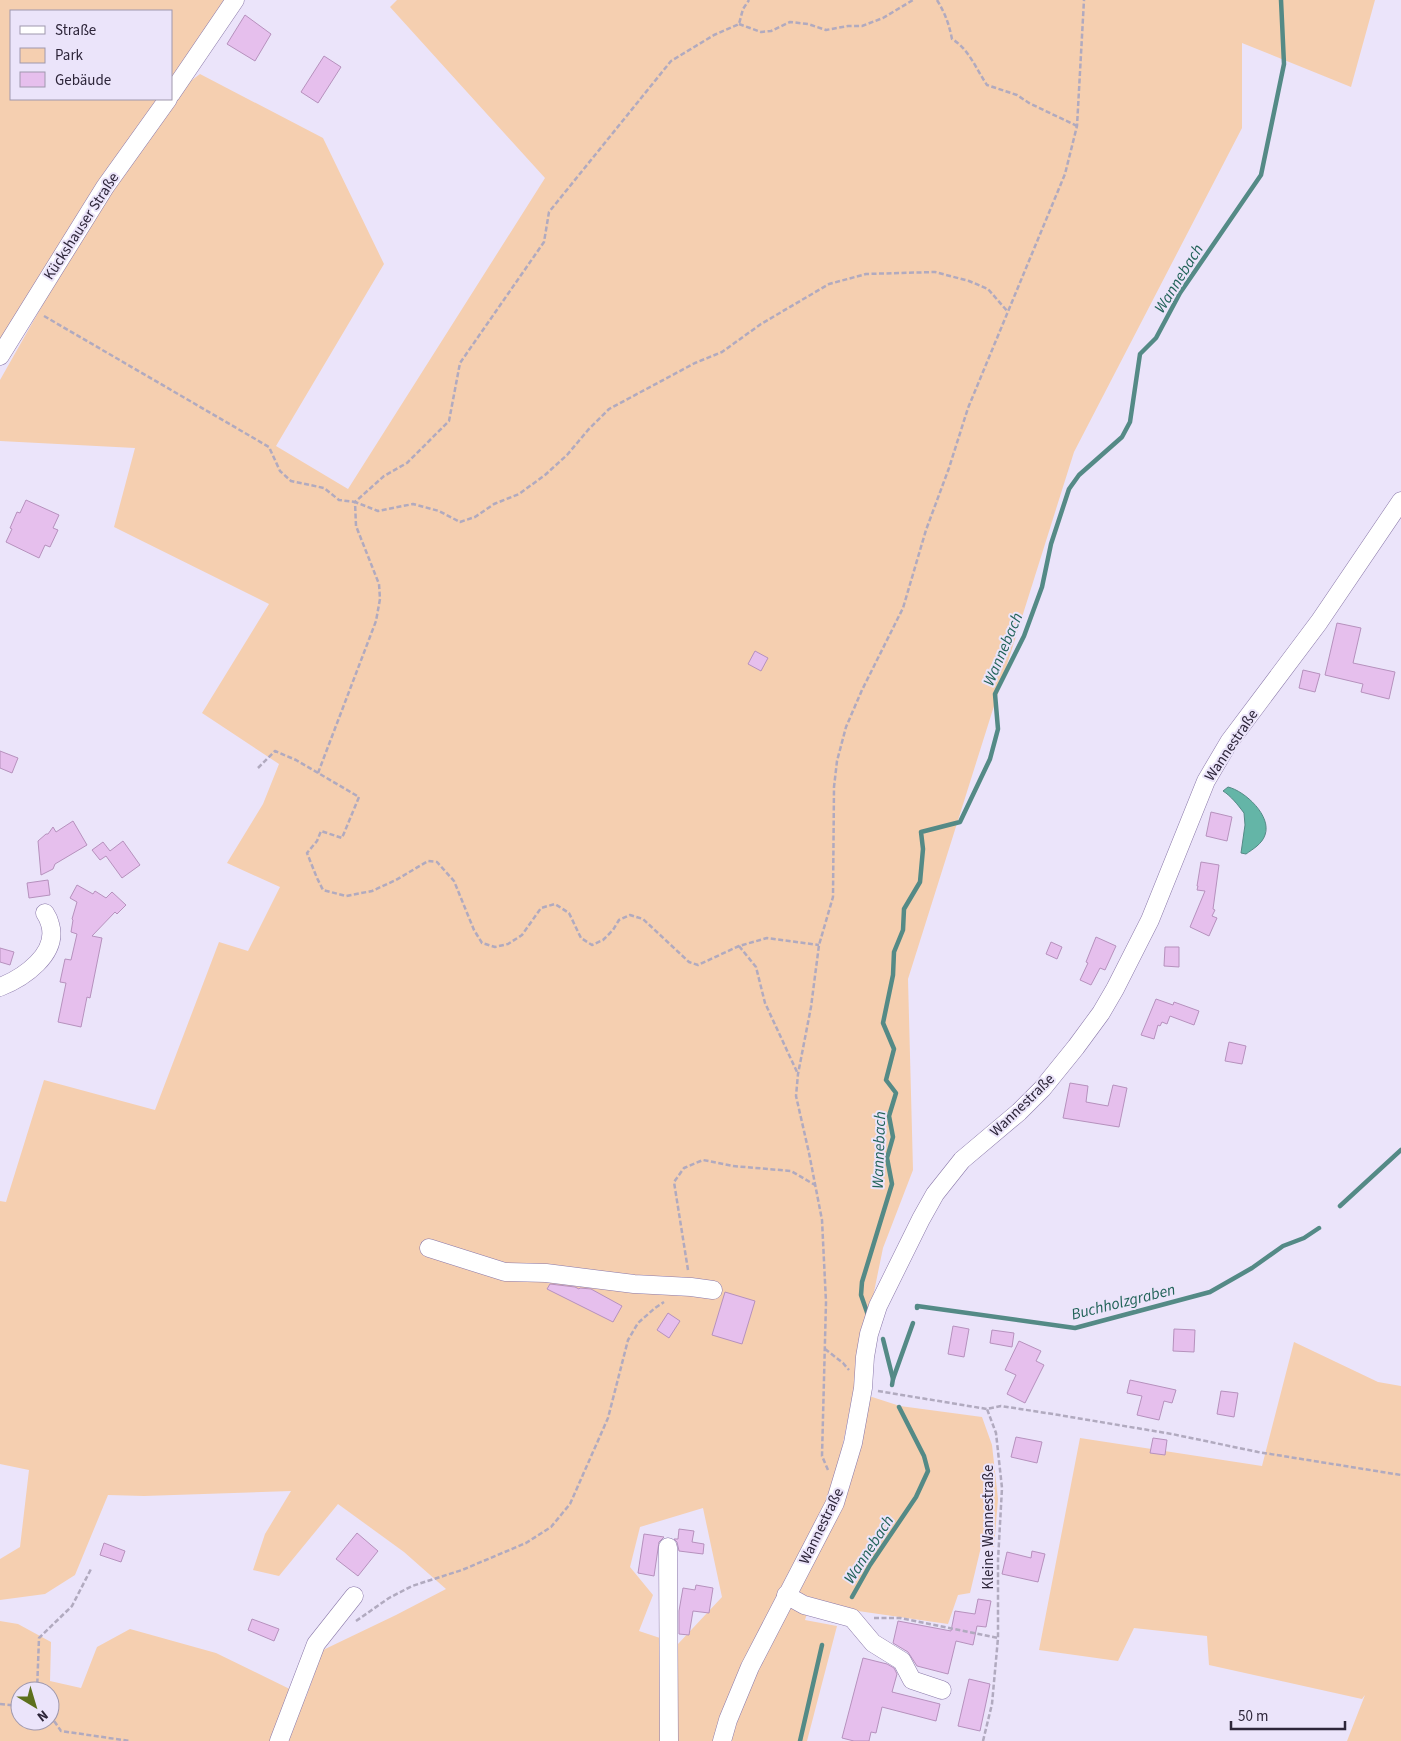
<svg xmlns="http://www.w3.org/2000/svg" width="1401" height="1741" viewBox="0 0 1401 1741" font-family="'Source Sans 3',sans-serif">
<rect width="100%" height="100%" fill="#ebe4fa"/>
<g fill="#f5cfb0" fill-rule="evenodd">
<path d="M0 0H231L180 89 200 74 323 138 384 264 276 446 348 489 545 178 390 7 397 0H1375L1351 87 1242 43V128L1074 452 908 979 913 1170 883 1248 834 1487 869 1396 900 1406 982 1417 992 1445 998 1499 994 1547H981L970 1593 958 1595 948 1624 858 1611 811 1600 805 1620 837 1626 807 1741H0V1621L18 1624 51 1642 50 1681 81 1688 97 1647 130 1629 216 1653 306 1697 323 1650 396 1615 446 1589 404 1552 338 1504 279 1576 253 1570 265 1534 291 1491 144 1496 108 1495 75 1575 45 1594 0 1600V1559L20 1547 29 1470 0 1464V1201L6 1202 44 1080 155 1110 219 942 248 951 280 887 227 863 263 804 279 764 202 713 269 604 114 527 135 448 0 441V380L60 274 0 341ZM11 11H171V99H11ZM703 1508 722 1597 678 1644 639 1631 653 1595 630 1567 640 1527ZM20 1691H50V1721H20Z"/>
<path d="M1294 1342 1378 1382 1401 1386V1741H1347L1365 1695 1362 1699 1209 1665 1207 1636 1134 1628 1118 1661 1039 1650 1080 1438 1262 1466Z"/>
</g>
<path fill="#64b5a7" stroke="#548a86" d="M1228 787C1245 791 1272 816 1265 835 1262 844 1253 849 1246 854L1241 853 1245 825 1244 813C1238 805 1231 796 1223 791Z"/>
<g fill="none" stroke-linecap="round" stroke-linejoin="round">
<g stroke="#548a86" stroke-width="4.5">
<path d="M1340 1206 1401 1150"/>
<path d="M917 1308V1306L1075 1328 1210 1292 1252 1268 1283 1246 1304 1238 1319 1228"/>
<path d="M869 1318 861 1295 862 1282 892 1184 887 1158 893 1137 889 1116 896 1093 886 1080 894 1049 883 1023 893 975 894 952 903 930 904 909 920 882 923 849 921 832 960 822 990 759 998 729 995 694 1024 636 1042 587 1051 544 1069 489 1079 475 1122 437 1130 422 1140 354 1156 338 1180 293 1261 175 1284 64 1281 0"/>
<path d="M883 1339 893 1379 892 1385"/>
<path d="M893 1379 913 1323"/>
<path d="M852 1597 870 1565 916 1497 928 1471 924 1456 899 1407"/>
<path d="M800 1741 822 1645"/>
</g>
</g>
<g fill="#e6bfed" stroke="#b691bd">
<path d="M245 15 271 34 255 61 227 44Z"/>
<path d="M324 56 341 67 318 103 301 92Z"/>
<path d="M26 500 59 515 53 528 58 530 50 547 45 545 39 558 6 542 12 529 10 528 17 512 20 513Z"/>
<path d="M1337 623 1361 628 1353 663 1395 672 1389 699 1361 692 1363 684 1325 675Z"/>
<path d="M755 651 768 658 761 671 748 664Z"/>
<path d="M1303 670 1320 674 1315 692 1299 688Z"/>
<path d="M0 751 18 758 12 773 0 768Z"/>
<path d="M1211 812 1232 817 1227 841 1206 836Z"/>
<path d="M73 821 87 845 55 864 53 869 41 875 38 841 46 834H48L53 827 56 832Z"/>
<path d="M123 841 140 865 122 878 106 856 100 860 92 850 103 842 110 851Z"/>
<path d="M1201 862 1219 865 1213 909 1215 910 1212 916 1217 918 1209 936 1190 927 1205 891 1197 890 1198 886H1197Z"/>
<path d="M48 880 50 895 29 898 27 883Z"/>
<path d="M77 885 93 894 95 891 106 898 112 892 126 905 117 914 115 912 92 936 102 938 90 998 87 997 81 1027 58 1022 66 983 60 982 65 959 71 960 77 934 71 932 73 920 72 919 77 902 70 898Z"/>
<path d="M1096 937 1116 946 1105 970 1100 968 1091 985 1080 980 1088 963 1086 962Z"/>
<path d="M1051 942 1062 947 1057 959 1046 954Z"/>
<path d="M1165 947H1179V967L1164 966Z"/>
<path d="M0 948 14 952 10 965 0 962Z"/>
<path d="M1156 999 1173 1005 1174 1002 1199 1011 1194 1025 1170 1016 1167 1024 1162 1022 1160 1026 1158 1025 1154 1039 1141 1035Z"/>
<path d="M1229 1042 1246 1046 1242 1064 1225 1061Z"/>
<path d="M1070 1083 1088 1086 1086 1102 1108 1106 1113 1085 1127 1088 1119 1127 1063 1118Z"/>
<path d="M550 1284 575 1287 579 1289 580 1288 591 1289 622 1306 613 1322 547 1289Z"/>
<path d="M725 1292 755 1301 742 1344 712 1335Z"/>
<path d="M668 1313 680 1321 669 1338 657 1330Z"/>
<path d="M953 1326 969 1329 964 1357 948 1354Z"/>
<path d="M1174 1329 1195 1330 1194 1352 1173 1351Z"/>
<path d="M992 1330 1014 1333 1012 1347 990 1343Z"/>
<path d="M1019 1341 1041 1351 1036 1361 1044 1365 1025 1403 1007 1394 1016 1375 1005 1370Z"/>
<path d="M1130 1380 1176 1390 1172 1403 1164 1401 1159 1420 1137 1415 1142 1396 1127 1393Z"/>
<path d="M1221 1391 1238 1393 1234 1417 1217 1414Z"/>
<path d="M1016 1437 1042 1442 1037 1463 1011 1457Z"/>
<path d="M1153 1438 1167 1440 1165 1455 1150 1453Z"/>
<path d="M679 1529 694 1531 692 1542 704 1544 703 1554 679 1551 677 1542 674 1539H678Z"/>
<path d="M357 1533 378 1551 358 1576 336 1559Z"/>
<path d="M644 1534 664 1537 659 1542 654 1576 638 1573Z"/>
<path d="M104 1543 125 1551 121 1562 100 1555Z"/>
<path d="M1032 1551 1045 1554 1038 1582 1002 1574 1007 1552 1031 1558Z"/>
<path d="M696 1585 713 1588 709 1613 693 1611 689 1635 679 1634V1611L683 1588 695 1590Z"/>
<path d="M978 1599 991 1601 986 1627 977 1626 973 1645 956 1641 948 1674 917 1666 908 1652 893 1643 898 1621 951 1631 955 1611 975 1614Z"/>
<path d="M252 1619 279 1629 274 1641 248 1630Z"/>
<path d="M863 1658 887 1664 894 1668 897 1674 892 1692 940 1704 936 1721 882 1707 876 1733 871 1732 869 1741H854L842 1738Z"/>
<path d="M969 1679 990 1684 980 1731 958 1726Z"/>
</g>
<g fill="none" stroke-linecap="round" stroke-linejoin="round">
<g stroke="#8a78a9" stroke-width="19">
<g id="minor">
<path d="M171 94 235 0"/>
<path d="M0 356 105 187 168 99"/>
<path d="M0 987C23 978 59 954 50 924 49 920 47 916 45 913"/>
<path d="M429 1248 505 1272 546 1273 634 1284 691 1287 713 1290"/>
<path d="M668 1547 669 1741"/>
<path d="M786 1595 804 1605 852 1618 873 1643 902 1661 912 1680 942 1690"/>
<path d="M279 1741 316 1644 354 1596"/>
<path d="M722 1741 728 1720 750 1667 835 1503 853 1443 863 1388 865 1357 869 1334 878 1306 921 1219 935 1194 962 1160 1019 1112 1042 1089 1076 1047 1101 1013 1115 989 1150 920 1206 781 1229 742 1319 622 1401 501"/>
</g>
</g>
<g stroke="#b1aabf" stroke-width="2.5" stroke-dasharray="5 2.5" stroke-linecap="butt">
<path d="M937 0C945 13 949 24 952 39 969 49 976 69 987 85L1017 95 1029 103 1077 126"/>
<path d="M739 24 761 32 771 31 790 22 808 24 826 30 848 26H862L883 18 913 0"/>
<path d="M44 316 269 447 280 471 291 481 324 488 339 500 355 502 384 476 407 463 449 421 460 363 544 242 549 212 671 61 714 35 739 24 743 9 749 0"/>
<path d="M258 768 275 751 296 760 359 797 342 838 321 831 317 841 307 853 317 878 323 890 346 896 372 891 396 880 428 861 437 862 454 881 474 930 482 943 495 947 508 944 522 935 541 908 555 904 569 913 581 938 592 945 603 940 613 930 619 920 630 915 643 919 689 962 698 965 739 946 767 938 819 945"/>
<path d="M318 773 376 621 380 599 379 584 356 526 355 502 378 511 413 504 439 511 460 522 475 517 494 504 519 494 545 475 567 455 588 430 609 409 695 363 722 352 761 324 829 284 866 274 935 272 969 281 988 289 1008 312"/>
<path d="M739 946 756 967 765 1003 797 1072"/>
<path d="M688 1270 674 1182 684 1168 703 1160 733 1166 791 1171 815 1185"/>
<path d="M825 1349 843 1363 849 1370"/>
<path d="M878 1391 987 1409 1001 1406 1059 1415 1172 1434 1258 1452 1401 1475"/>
<path d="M828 1470 822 1456 826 1302 822 1220 809 1153 796 1096 798 1074 811 1007 819 945 833 897 834 787 837 761 846 727 862 690 903 608 926 530 949 468 968 408 1065 174 1077 126 1084 0"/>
<path d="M874 1618H900L998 1638"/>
<path d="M356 1621 389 1598 412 1586 462 1570 526 1543 551 1527 570 1504 608 1418 628 1340 638 1323 655 1308 664 1302"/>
<path d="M37 1691 39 1638 72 1606 91 1569"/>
<path d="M0 1704 20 1706"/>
<path d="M50 1715 61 1731 130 1741"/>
<path d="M983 1741 992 1704 998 1638V1560L1002 1488 996 1433 987 1409"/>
</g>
<use href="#minor" stroke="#fff" stroke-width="18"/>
</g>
<g text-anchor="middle" stroke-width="4" stroke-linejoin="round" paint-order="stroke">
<g font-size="15" fill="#2d2539" stroke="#ebe4fa">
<text transform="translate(81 226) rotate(-57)" y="5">Kückshauser Straße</text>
<text transform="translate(1231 745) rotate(-56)" y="5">Wannestraße</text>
<text transform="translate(1022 1105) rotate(-44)" y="5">Wannestraße</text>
<text transform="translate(821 1526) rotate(-64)" y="5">Wannestraße</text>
<text transform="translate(988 1527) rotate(-90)" y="5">Kleine Wannestraße</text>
</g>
<g font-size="16" font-style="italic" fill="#226359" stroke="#ebe4fa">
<text transform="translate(1178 278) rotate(-58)" y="6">Wannebach</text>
<text transform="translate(1002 649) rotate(-67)" y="6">Wannebach</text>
<text transform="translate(878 1150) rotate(-88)" y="6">Wannebach</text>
<text transform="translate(1123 1301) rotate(-14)" y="6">Buchholzgraben</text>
<text transform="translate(868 1549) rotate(-57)" y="6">Wannebach</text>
</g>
</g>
<rect x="10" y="10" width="162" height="90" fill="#ebe4fa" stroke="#9f98ad"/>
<rect x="20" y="26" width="25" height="8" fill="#ffffff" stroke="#9f98ad"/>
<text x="55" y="35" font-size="15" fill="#2d2539">Straße</text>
<rect x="20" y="48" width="25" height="15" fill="#f5cfb0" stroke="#9f98ad"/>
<text x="55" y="60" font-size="15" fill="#2d2539">Park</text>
<rect x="20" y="72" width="25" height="15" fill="#e6bfed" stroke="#9f98ad"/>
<text x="55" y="85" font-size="15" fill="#2d2539">Gebäude</text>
<g transform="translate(35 1706) rotate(142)"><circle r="24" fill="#ebe4fa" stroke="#9f98ad"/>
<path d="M0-4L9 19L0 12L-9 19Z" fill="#5d701d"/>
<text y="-8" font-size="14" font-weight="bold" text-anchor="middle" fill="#2d2539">N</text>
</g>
<path d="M1231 1721v8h114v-8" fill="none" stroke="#2d2539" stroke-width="2.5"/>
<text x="1238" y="1721" font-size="15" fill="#2d2539" stroke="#ebe4fa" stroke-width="4" paint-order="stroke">50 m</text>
</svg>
